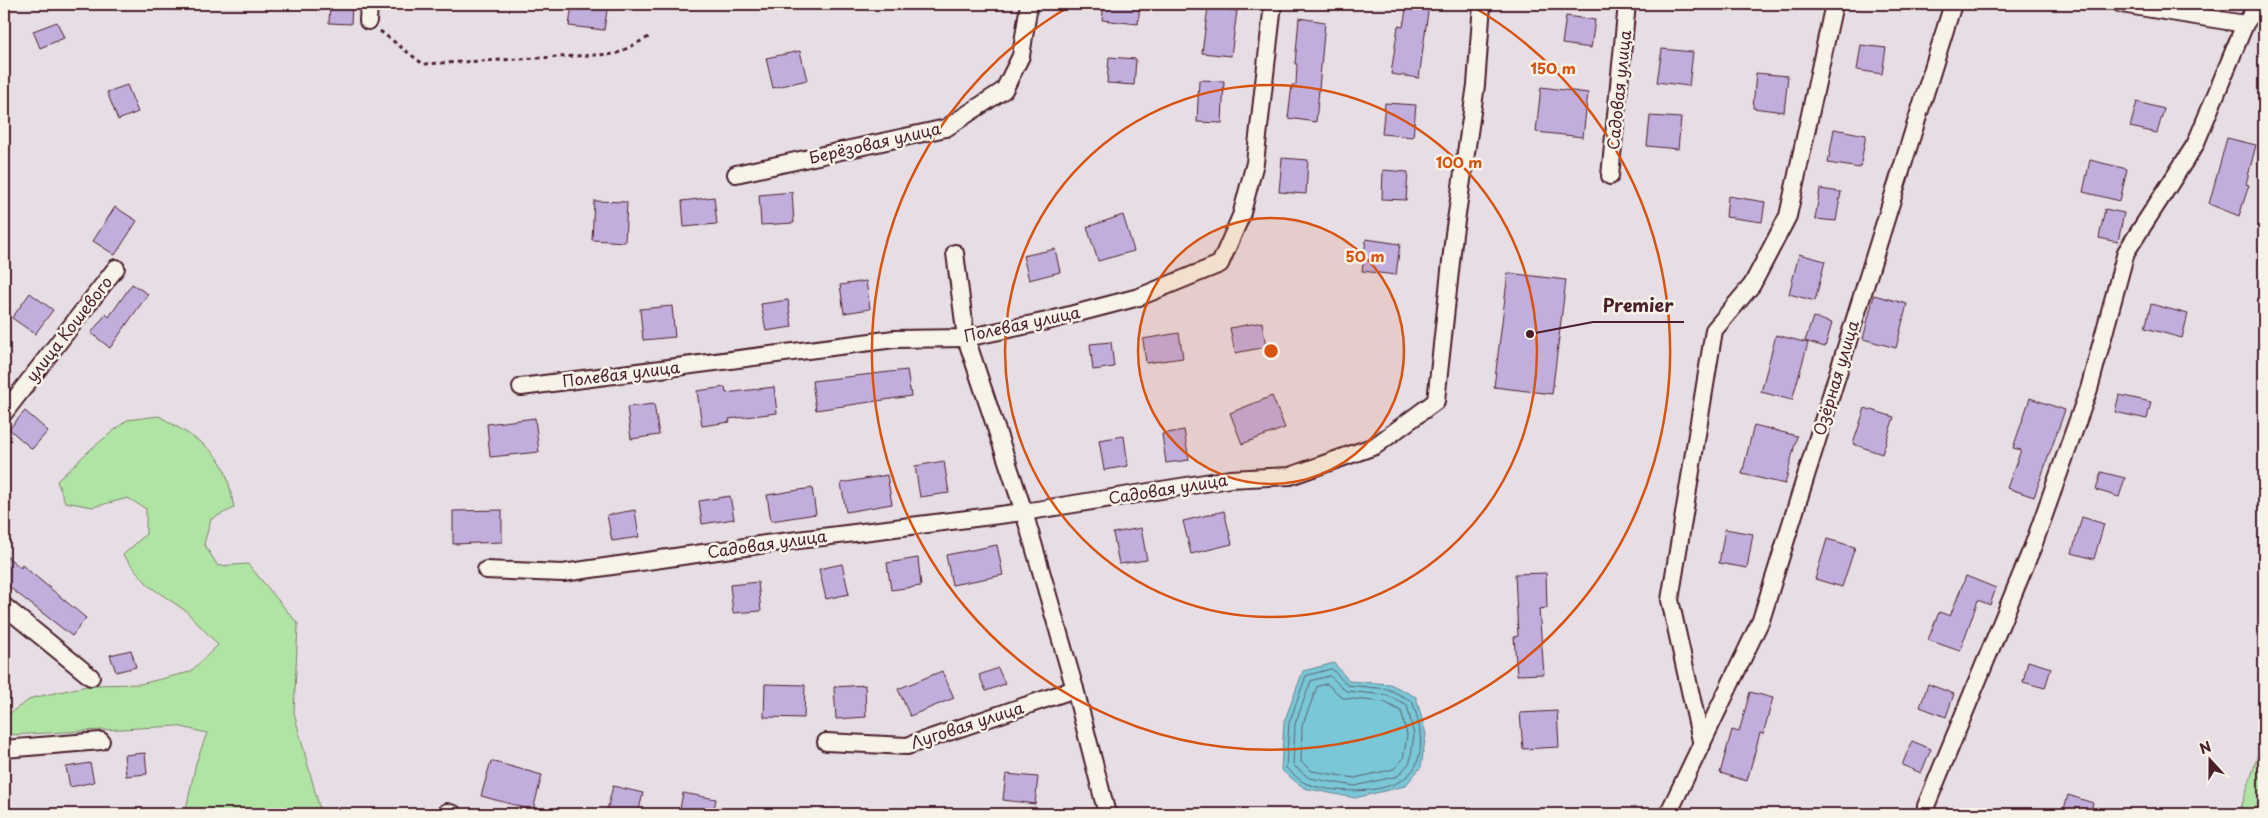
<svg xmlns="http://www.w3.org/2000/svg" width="2268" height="818" viewBox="0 0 2268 818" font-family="'Playpen Sans',sans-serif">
<rect width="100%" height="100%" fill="#e7dee5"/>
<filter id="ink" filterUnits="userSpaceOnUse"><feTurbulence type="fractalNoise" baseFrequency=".02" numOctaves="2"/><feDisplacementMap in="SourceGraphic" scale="10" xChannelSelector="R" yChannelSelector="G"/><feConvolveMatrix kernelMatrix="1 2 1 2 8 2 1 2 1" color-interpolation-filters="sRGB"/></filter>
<g filter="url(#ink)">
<g fill="#b0e4a5" stroke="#7d8268">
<path d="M159 416C175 426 210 445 219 460 228 473 231 493 234 508L211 519 204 544 218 566 248 564 298 624 294 713 321 814H185L196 763 207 733 177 726 9 735 4 717 32 698 91 685 140 684 190 672 218 645 186 611 149 586 123 555 146 534V509L128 498 93 507 65 502 57 481 91 449 127 420Z"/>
<path d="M2264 736V814H2239Z"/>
</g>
<path fill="#79c7d7" stroke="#668492" d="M1334 663 1349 681 1390 684 1416 697 1426 734 1421 767 1405 786 1355 798 1304 788 1281 770 1284 722 1303 671Z"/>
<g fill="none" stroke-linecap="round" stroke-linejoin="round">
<g stroke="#5d6270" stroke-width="1">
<path d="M1332 669 1347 685 1388 689 1412 701C1419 720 1425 745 1416 765 1401 797 1335 794 1307 784 1300 781 1292 773 1286 768L1289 723 1306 676Z"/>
<path d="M1330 676 1346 691 1387 695 1407 705 1414 735 1410 762 1398 776 1355 786 1309 778 1293 765 1295 724 1311 681Z"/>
<path d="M1327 684 1343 698 1384 702 1401 711 1407 735 1403 759 1394 769 1355 778 1312 771 1301 762 1302 726 1317 687Z"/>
</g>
</g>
<g fill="#c2aedd" stroke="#4a1f2b">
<path d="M330 4H352L351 24 329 23Z"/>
<path d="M572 4H608L604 30 569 26Z"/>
<path d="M1104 4H1140L1138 24 1102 20Z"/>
<path d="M1407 4H1429L1419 78 1391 74 1398 26 1403 27Z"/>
<path d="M1208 7 1237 11 1231 56 1202 53Z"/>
<path d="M1566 16 1595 20 1591 48 1562 44Z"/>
<path d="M1299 18 1325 22 1316 122 1288 118 1292 85H1296L1297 64H1295Z"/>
<path d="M57 22 64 38 40 48 33 31Z"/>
<path d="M1861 45 1886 48 1882 74 1857 70Z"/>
<path d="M1662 49 1693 52 1689 86 1657 82Z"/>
<path d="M800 51 807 80 773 88 766 58Z"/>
<path d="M1109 57 1136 59 1134 85 1107 83Z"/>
<path d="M1756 73 1788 76 1784 112 1753 108Z"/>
<path d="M1199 80 1224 81 1222 123 1197 122Z"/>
<path d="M127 85 138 112 118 120 107 92Z"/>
<path d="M1541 87 1588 93 1583 137 1536 132Z"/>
<path d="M2137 102 2164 109 2157 133 2130 127Z"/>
<path d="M1385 103 1416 105 1413 137 1382 134Z"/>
<path d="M1650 116 1681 118 1678 149 1647 146Z"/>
<path d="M1834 129 1866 135 1860 168 1828 163Z"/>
<path d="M2227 138 2256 145 2246 184 2249 185 2239 216 2209 204Z"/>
<path d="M1282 158 1308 160 1306 194 1279 192Z"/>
<path d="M2090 160 2127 169 2120 201 2083 192Z"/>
<path d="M1383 170 1408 172 1406 200 1382 199Z"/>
<path d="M1820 189 1841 192 1836 221 1815 219Z"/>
<path d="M792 192 794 223 761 225 759 195Z"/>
<path d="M1728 196 1765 202 1762 222 1726 217Z"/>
<path d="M714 197 717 224 684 227 682 201Z"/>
<path d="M594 201 627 202 625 242 592 240Z"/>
<path d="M115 207 137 221 115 255 93 241Z"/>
<path d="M2105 209 2124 213 2118 242 2099 238Z"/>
<path d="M1123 215 1134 251 1098 261 1087 227Z"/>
<path d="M1366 239 1400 244 1396 275 1362 271Z"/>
<path d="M1055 249 1060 272 1029 280 1023 256Z"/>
<path d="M1799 254 1825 261 1815 301 1789 294Z"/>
<path d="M1508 273 1566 280 1552 394 1494 387Z"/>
<path d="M866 281 870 309 844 313 840 285Z"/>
<path d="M132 284 148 294 110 348 91 333 106 314 109 317Z"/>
<path d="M30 293 53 310 35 334 12 318Z"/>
<path d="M1874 295 1907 304 1896 348 1863 339Z"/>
<path d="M788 300 792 327 766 331 761 304Z"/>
<path d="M2151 304 2188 314 2182 338 2145 328Z"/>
<path d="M672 306 675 337 643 340 640 309Z"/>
<path d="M1813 317 1832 323 1825 347 1805 341Z"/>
<path d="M1262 322 1266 347 1235 353 1230 328Z"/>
<path d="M1179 333 1183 358 1146 363 1143 339Z"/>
<path d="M1776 335 1808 343 1792 400 1761 392Z"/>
<path d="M1111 342 1114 367 1093 370 1090 344Z"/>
<path d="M907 370 911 396 816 410 812 381Z"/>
<path d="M725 387 726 393 774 387 777 413 729 419 730 422 702 426 697 391Z"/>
<path d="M2119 395 2151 402 2147 419 2115 412Z"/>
<path d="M1272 396 1285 428 1242 444 1230 413Z"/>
<path d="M2030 398 2065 410 2034 497 2007 488 2021 450 2013 448Z"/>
<path d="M654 404 659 435 631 439 627 407Z"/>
<path d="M1865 408 1894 417 1882 454 1853 444Z"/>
<path d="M25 411 48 431 32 449 9 429Z"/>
<path d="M535 418 539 452 490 457 487 424Z"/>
<path d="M1754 425 1797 436 1785 484 1742 474Z"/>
<path d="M1184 430 1189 460 1166 463 1162 434Z"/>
<path d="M1124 436 1128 466 1104 470 1099 440Z"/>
<path d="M944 461 949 493 920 497 915 466Z"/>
<path d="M2101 472 2125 478 2119 497 2096 490Z"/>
<path d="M887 475 892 504 846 512 841 483Z"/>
<path d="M812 488 816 514 771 521 767 495Z"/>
<path d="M730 496 734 519 702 524 699 501Z"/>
<path d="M502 510V542L453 544V511Z"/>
<path d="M635 510 639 537 612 541 607 515Z"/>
<path d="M1224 511 1232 544 1191 554 1183 521Z"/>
<path d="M2082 517 2104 524 2094 559 2072 553Z"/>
<path d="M1141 528 1147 560 1119 564 1113 533Z"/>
<path d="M1725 529 1753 534 1747 568 1719 563Z"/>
<path d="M1827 539 1855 547 1842 587 1815 579Z"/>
<path d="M997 545 1003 575 952 585 946 555Z"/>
<path d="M4 554 21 568 22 565 86 618 72 636 4 583Z"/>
<path d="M918 558 921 586 891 590 887 563Z"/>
<path d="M842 564 849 594 826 599 819 569Z"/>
<path d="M1546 573 1547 608 1539 609 1544 674 1517 675 1514 637 1518 636 1515 574Z"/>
<path d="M1966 576 1996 588 1990 605 1978 600 1960 651 1928 640 1939 612 1950 616Z"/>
<path d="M758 582 761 611 733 613 730 585Z"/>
<path d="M131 650 136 667 116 672 110 655Z"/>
<path d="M2028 661 2051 668 2045 688 2023 682Z"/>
<path d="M998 668 1005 684 986 691 979 675Z"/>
<path d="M942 671 954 698 910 716 898 689Z"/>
<path d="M765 684 805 685 804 718 764 717Z"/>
<path d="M1928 684 1954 694 1946 717 1920 707Z"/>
<path d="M865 685 866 717 836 719 834 687Z"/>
<path d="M1750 692 1773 698 1763 734 1760 733 1747 781 1720 773 1732 730 1739 732Z"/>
<path d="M1557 711 1559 747 1523 749 1520 713Z"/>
<path d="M1912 741 1931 749 1921 773 1902 765Z"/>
<path d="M145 753 147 774 126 776 124 755Z"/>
<path d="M491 761 542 775 533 810 481 796Z"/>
<path d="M90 763 94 782 70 787 66 767Z"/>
<path d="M1006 774 1038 777 1035 804 1003 800Z"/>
<path d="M613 786 643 793 638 814H625L607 810Z"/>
<path d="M683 793 716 799 713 814H679Z"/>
<path d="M2068 795 2093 803 2090 814 2063 812Z"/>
</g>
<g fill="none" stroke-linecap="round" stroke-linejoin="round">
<g stroke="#4a1f2b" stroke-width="20">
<g id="street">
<path d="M2121 4 2245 24"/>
<path d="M368 21 369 4"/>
<path d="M736 174 946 128 1004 90 1021 56 1029 4"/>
<path d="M1610 176 1627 4"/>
<path d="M955 253 966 338 1024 512 1075 689 1107 814"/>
<path d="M521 387 894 339 966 338 1047 321 1139 297 1220 264 1241 216 1255 163 1273 4"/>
<path d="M4 413 116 268"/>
<path d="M486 570 563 573 766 544 1024 512 1230 479 1290 476 1375 446 1436 401 1454 234 1476 85 1482 4"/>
<path d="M4 606 91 677"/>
<path d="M826 742 907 746 1075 689"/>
<path d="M1702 745 1670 600 1714 330 1752 285 1788 216 1834 4"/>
<path d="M4 749 101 741"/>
<path d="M447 812 454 814"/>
<path d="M1668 814 1761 620 1953 4"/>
<path d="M1926 814V806L2033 546 2089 389 2126 252 2195 145 2245 24 2259 4"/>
</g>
</g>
<path stroke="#4a1f2b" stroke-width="3" stroke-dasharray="4 4" stroke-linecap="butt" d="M380 31 423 64 616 54 649 37"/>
<use href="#street" stroke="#f7f3e8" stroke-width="16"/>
</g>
</g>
<circle cx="1271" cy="351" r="133" fill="#d8530f" fill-opacity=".12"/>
<g fill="none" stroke="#d8530f" stroke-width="2.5">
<circle cx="1271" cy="351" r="133"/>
<circle cx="1271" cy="351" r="266"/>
<path d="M1470 5A399 399 0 1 1 1072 5"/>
</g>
<g text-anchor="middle" stroke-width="5" stroke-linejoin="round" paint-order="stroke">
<g font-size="16" fill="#4a1f2b" stroke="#f7f3e8">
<text transform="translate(1619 90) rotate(-84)" y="6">Садовая улица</text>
<text transform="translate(875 143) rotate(-13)" y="6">Берёзовая улица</text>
<text transform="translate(1022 324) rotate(-12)" y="6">Полевая улица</text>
<text transform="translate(69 329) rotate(-52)" y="6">улица Кошевого</text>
<text transform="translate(621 374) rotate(-7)" y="6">Полевая улица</text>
<text transform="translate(1836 378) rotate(-73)" y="6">Озёрная улица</text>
<text transform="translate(1168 489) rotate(-9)" y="6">Садовая улица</text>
<text transform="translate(767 544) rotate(-8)" y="6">Садовая улица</text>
<text transform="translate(967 725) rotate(-18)" y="6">Луговая улица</text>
</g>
</g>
<circle cx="1271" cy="351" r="8" fill="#d8530f" stroke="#f7f3e8" stroke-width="2.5"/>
<g font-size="15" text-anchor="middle" font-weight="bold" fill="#d8530f" stroke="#f7f3e8" stroke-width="5" stroke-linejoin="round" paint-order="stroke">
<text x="1553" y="74">150 m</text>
<text x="1459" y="168">100 m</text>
<text x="1365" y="262">50 m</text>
</g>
<path fill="none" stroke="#4a1f2b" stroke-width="2" d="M1530 334L1593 322H1684"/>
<circle fill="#4a1f2b" stroke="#f7f3e8" stroke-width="2" cx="1530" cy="334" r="5"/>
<g font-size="18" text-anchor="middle" font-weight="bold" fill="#4a1f2b" stroke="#f7f3e8" stroke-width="5" stroke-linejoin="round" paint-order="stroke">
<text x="1638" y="312">Premier</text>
</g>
<rect width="2268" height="818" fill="none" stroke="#f7f3e8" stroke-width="20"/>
<rect x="10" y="10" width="2248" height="798" fill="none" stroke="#4a1f2b" stroke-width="2" filter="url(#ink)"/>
<g transform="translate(2210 760) rotate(339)" stroke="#f7f3e8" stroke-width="4" paint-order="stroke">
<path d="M0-4L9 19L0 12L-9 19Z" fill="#4a1f2b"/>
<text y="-8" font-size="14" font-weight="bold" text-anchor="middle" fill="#4a1f2b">N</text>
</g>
</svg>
